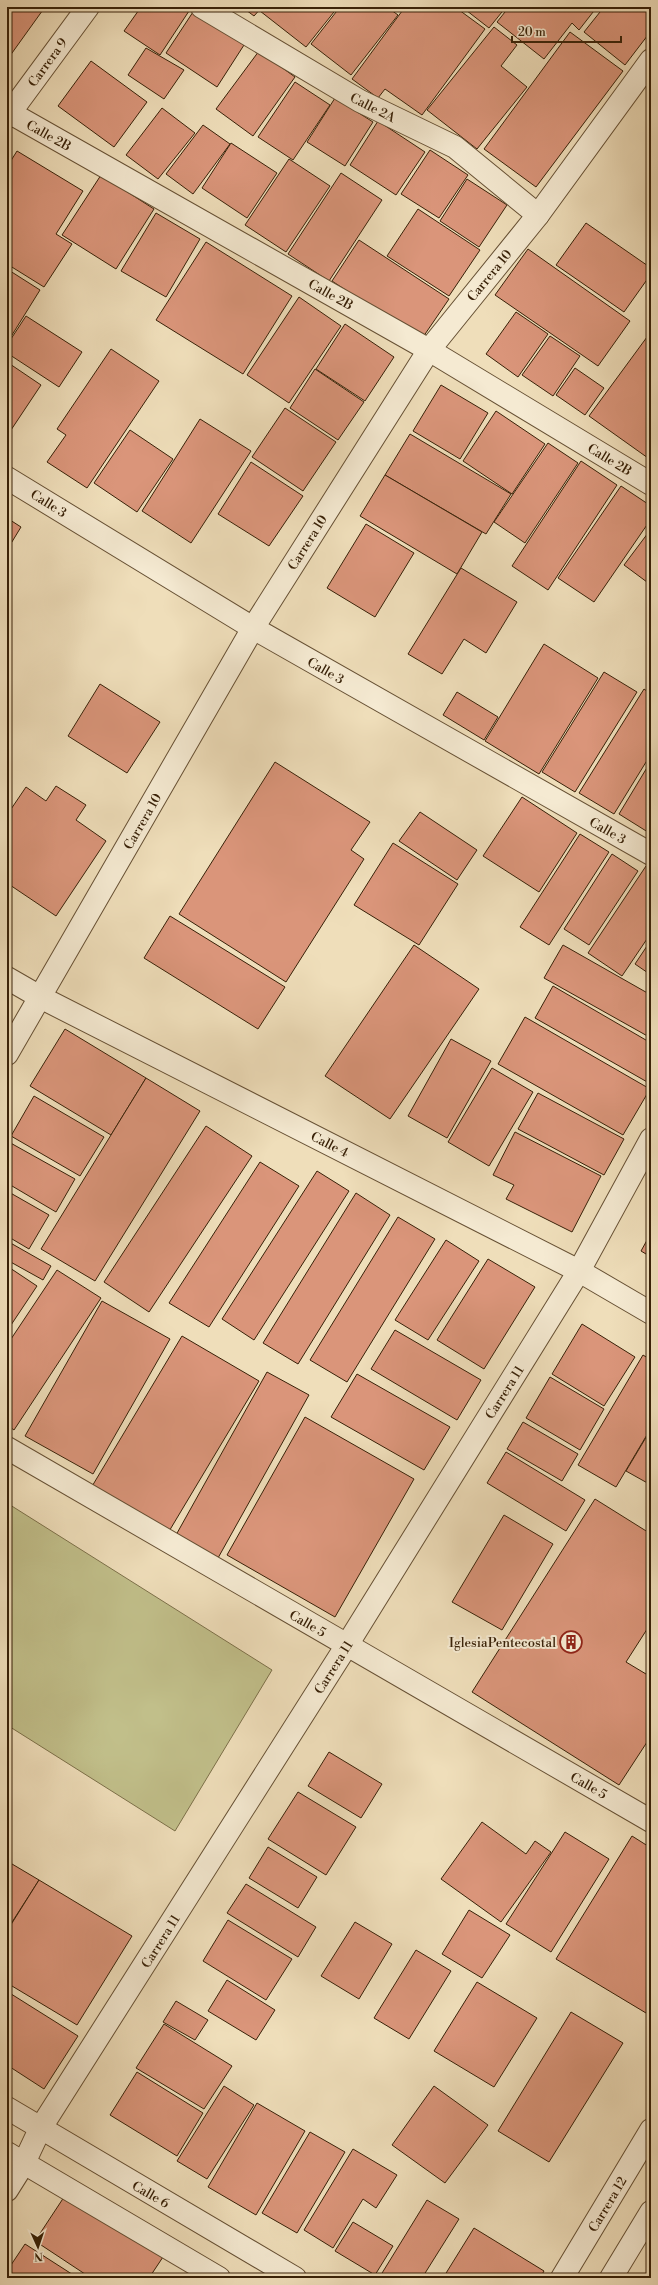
<svg xmlns="http://www.w3.org/2000/svg" width="658" height="2285" viewBox="0 0 658 2285" font-family="'Libre Bodoni',serif">
<rect width="100%" height="100%" fill="#efdeba"/>
<filter id="stains"><feTurbulence type="fractalNoise" baseFrequency=".005" numOctaves="4"/><feColorMatrix values="0 0 0 0 .2 0 0 0 0 .09 0 0 0 0 .02 0 0 0 .5 -.17"/></filter>
<radialGradient id="worn" r=".72"><stop offset=".6" stop-color="#630" stop-opacity="0"/><stop offset="1" stop-color="#630" stop-opacity=".3"/></radialGradient>
<path fill="#c1bf8a" stroke="#7c7049" d="M7 1503 272 1670 175 1831 7 1725Z"/>
<g fill="#da957a" stroke="#382108">
<path d="M7 7H45L7 60Z"/>
<path d="M141 7H182L189 11 160 55 124 31Z"/>
<path d="M242 7H262L254 16Z"/>
<path d="M264 7H338L306 47 260 11Z"/>
<path d="M340 7H387L398 15 351 75 311 44Z"/>
<path d="M405 7H455L485 29 422 115 385 89 378 98 352 79Z"/>
<path d="M462 7H506L489 28Z"/>
<path d="M509 7H597L579 30 572 23 544 59 497 22Z"/>
<path d="M604 7H651V31L625 65 584 32Z"/>
<path d="M193 12 244 45 217 87 166 53Z"/>
<path d="M494 27 517 45 501 66 527 87 477 149 427 110Z"/>
<path d="M570 32 623 71 536 187 484 149Z"/>
<path d="M146 48 184 70 164 99 128 75Z"/>
<path d="M259 51 295 77 253 136 216 109Z"/>
<path d="M91 61 147 102 114 147 58 106Z"/>
<path d="M295 82 330 105 293 160 258 137Z"/>
<path d="M335 98 373 122 345 166 307 142Z"/>
<path d="M162 108 195 133 158 179 126 155Z"/>
<path d="M378 121 425 152 396 195 350 165Z"/>
<path d="M203 125 230 144 193 194 166 174Z"/>
<path d="M231 143 277 173 247 218 202 188Z"/>
<path d="M430 150 468 175 439 218 401 194Z"/>
<path d="M17 151 83 191 56 234 72 244 44 287 7 264V167Z"/>
<path d="M289 159 330 186 286 252 245 225Z"/>
<path d="M341 173 382 200 329 281 288 254Z"/>
<path d="M101 175 154 209 116 269 62 235Z"/>
<path d="M467 179 507 205 479 247 440 221Z"/>
<path d="M418 209 480 250 449 296 387 256Z"/>
<path d="M156 213 200 239 166 297 121 271Z"/>
<path d="M586 223 651 268V274L624 312 556 265Z"/>
<path d="M359 240 449 299 421 340 332 281Z"/>
<path d="M206 242 292 296 243 374 156 320Z"/>
<path d="M528 249 630 321 598 366 495 295Z"/>
<path d="M7 269 40 290 7 343Z"/>
<path d="M299 297 341 326 289 403 247 375Z"/>
<path d="M516 312 548 334 518 377 486 354Z"/>
<path d="M26 316 82 352 59 387 7 353V345Z"/>
<path d="M345 324 394 357 365 401 316 369Z"/>
<path d="M550 336 580 356 553 396 522 375Z"/>
<path d="M647 337 651 340V454L648 458 589 416Z"/>
<path d="M111 349 159 381 87 488 47 462 66 435 57 429Z"/>
<path d="M7 362 41 385 7 436Z"/>
<path d="M575 368 604 388 585 415 556 395Z"/>
<path d="M315 369 364 402 338 440 290 408Z"/>
<path d="M441 385 488 413 460 459 413 431Z"/>
<path d="M285 408 336 442 303 491 252 457Z"/>
<path d="M496 411 545 444 512 494 463 461Z"/>
<path d="M200 419 251 451 191 543 142 511Z"/>
<path d="M130 430 173 459 137 512 94 483Z"/>
<path d="M410 434 511 494 486 534 385 475Z"/>
<path d="M548 443 578 463 525 543 494 522Z"/>
<path d="M581 461 617 485 548 590 512 566Z"/>
<path d="M251 462 303 496 269 546 218 514Z"/>
<path d="M385 475 482 532 457 574 360 516Z"/>
<path d="M621 486 651 506V519L594 602 558 578Z"/>
<path d="M7 518 21 527 7 550Z"/>
<path d="M366 524 414 553 375 617 327 588Z"/>
<path d="M651 529V585L624 565Z"/>
<path d="M461 568 517 602 486 653 464 639 442 674 408 654Z"/>
<path d="M544 644 598 678 539 774 485 741Z"/>
<path d="M604 672 637 692 575 792 542 772Z"/>
<path d="M100 684 160 722 127 773 68 736Z"/>
<path d="M644 689 651 694V754L614 814 579 793Z"/>
<path d="M457 692 498 717 484 740 443 715Z"/>
<path d="M651 761V834L619 814Z"/>
<path d="M275 762 370 822 351 850 364 859 286 982 179 914Z"/>
<path d="M56 786 86 805 76 820 106 841 56 916 7 883V815L26 787 46 801Z"/>
<path d="M522 797 577 833 539 892 483 856Z"/>
<path d="M420 812 477 850 457 880 399 841Z"/>
<path d="M580 834 609 852 549 945 520 927Z"/>
<path d="M393 843 458 884 419 945 354 905Z"/>
<path d="M612 854 638 871 589 945 564 929Z"/>
<path d="M646 866 651 869V933L622 976 588 953Z"/>
<path d="M170 916 285 987 258 1029 144 958Z"/>
<path d="M651 940V975L635 964Z"/>
<path d="M414 945 479 989 390 1119 325 1076Z"/>
<path d="M563 945 651 995V1038L544 978Z"/>
<path d="M553 986 651 1043V1080L649 1083 535 1018Z"/>
<path d="M525 1017 650 1089 623 1135 498 1064Z"/>
<path d="M65 1029 146 1078 111 1135 30 1086Z"/>
<path d="M451 1039 491 1061 447 1138 408 1116Z"/>
<path d="M492 1068 533 1092 489 1166 448 1142Z"/>
<path d="M146 1078 200 1111 95 1281 41 1249Z"/>
<path d="M538 1093 624 1139 604 1175 518 1129Z"/>
<path d="M34 1096 104 1137 80 1176 11 1136Z"/>
<path d="M206 1126 252 1156 149 1312 104 1282Z"/>
<path d="M515 1132 601 1176 572 1232 506 1199 514 1185 493 1175Z"/>
<path d="M7 1141 75 1179 56 1212 7 1183Z"/>
<path d="M260 1162 299 1186 209 1327 169 1303Z"/>
<path d="M317 1171 349 1191 254 1340 222 1319Z"/>
<path d="M7 1191 49 1215 29 1249 7 1236Z"/>
<path d="M356 1193 390 1215 298 1364 263 1343Z"/>
<path d="M398 1217 435 1239 347 1382 310 1360Z"/>
<path d="M651 1233V1257L641 1251Z"/>
<path d="M446 1240 479 1261 428 1340 395 1320Z"/>
<path d="M7 1241 51 1266 43 1280 7 1260Z"/>
<path d="M488 1259 535 1287 484 1369 437 1340Z"/>
<path d="M7 1266 37 1286 7 1331Z"/>
<path d="M57 1270 101 1298 14 1430 7 1425V1345Z"/>
<path d="M102 1301 170 1339 93 1474 25 1436Z"/>
<path d="M582 1324 635 1357 604 1406 552 1374Z"/>
<path d="M395 1330 481 1380 457 1420 371 1369Z"/>
<path d="M182 1336 259 1381 168 1533 91 1488Z"/>
<path d="M643 1355 651 1360V1428L616 1487 578 1465Z"/>
<path d="M267 1372 309 1395 218 1558 176 1535Z"/>
<path d="M357 1374 450 1427 424 1470 331 1417Z"/>
<path d="M550 1377 604 1409 580 1450 526 1418Z"/>
<path d="M305 1417 414 1479 335 1617 227 1555Z"/>
<path d="M523 1422 578 1454 562 1481 507 1449Z"/>
<path d="M651 1429V1485L626 1471Z"/>
<path d="M506 1452 585 1500 566 1531 487 1483Z"/>
<path d="M595 1499 651 1534V1623L626 1662 651 1677V1736L619 1785 472 1692Z"/>
<path d="M504 1515 553 1544 502 1630 452 1602Z"/>
<path d="M329 1752 382 1784 361 1818 308 1786Z"/>
<path d="M298 1792 356 1827 326 1875 268 1839Z"/>
<path d="M482 1822 526 1854 535 1841 551 1852 501 1922 441 1879Z"/>
<path d="M565 1832 609 1859 551 1952 506 1924Z"/>
<path d="M632 1836 651 1848V2016L556 1959Z"/>
<path d="M268 1847 317 1877 298 1908 249 1878Z"/>
<path d="M7 1861 39 1880 7 1930Z"/>
<path d="M39 1880 132 1936 77 2025 7 1983V1931Z"/>
<path d="M246 1884 316 1927 298 1957 227 1913Z"/>
<path d="M469 1910 510 1935 482 1978 442 1954Z"/>
<path d="M228 1920 292 1959 266 2000 203 1961Z"/>
<path d="M355 1922 392 1944 359 1999 321 1976Z"/>
<path d="M416 1950 451 1971 409 2039 374 2018Z"/>
<path d="M227 1980 275 2010 256 2040 208 2011Z"/>
<path d="M477 1982 537 2018 494 2087 434 2051Z"/>
<path d="M8 1992 78 2036 44 2089 7 2065Z"/>
<path d="M176 2001 208 2020 195 2040 163 2022Z"/>
<path d="M571 2012 623 2043 549 2162 498 2131Z"/>
<path d="M164 2024 232 2066 204 2109 136 2068Z"/>
<path d="M137 2072 203 2113 177 2156 110 2115Z"/>
<path d="M224 2086 254 2105 207 2179 177 2161Z"/>
<path d="M434 2086 488 2125 445 2183 392 2145Z"/>
<path d="M257 2103 305 2131 256 2215 208 2187Z"/>
<path d="M310 2132 345 2152 297 2233 262 2213Z"/>
<path d="M353 2149 397 2175 376 2208 363 2199 333 2248 304 2230Z"/>
<path d="M68 2191 165 2254 149 2278H91L35 2241Z"/>
<path d="M427 2200 459 2219 422 2278H379Z"/>
<path d="M353 2222 393 2246 375 2275 335 2251Z"/>
<path d="M474 2228 544 2271 540 2278H443Z"/>
<path d="M25 2244 78 2278H7V2271Z"/>
</g>
<g fill="none" stroke-linecap="round" stroke-linejoin="round">
<g stroke="#665034" stroke-width="24">
<g id="minor">
<path d="M202 7 360 101 455 147 538 215"/>
<path d="M7 111 429 350 651 484"/>
<path d="M7 117 88 7"/>
<path d="M7 478 253 628 651 854"/>
<path d="M7 978 40 997 579 1271 651 1313"/>
<path d="M7 1054 253 628 429 350 538 215 651 60"/>
<path d="M7 1448 651 1821"/>
<path d="M7 2108 295 2278"/>
<path d="M7 2153 219 2278"/>
<path d="M7 2190 24 2163 40 2129 347 1645 579 1271 651 1139"/>
</g>
</g>
<g stroke="#665034" stroke-width="24">
<g id="tertiary">
<path d="M562 2278 651 2130"/>
<path d="M611 2278 651 2212"/>
</g>
</g>
<use href="#minor" stroke="#f5ead2" stroke-width="22"/>
<use href="#tertiary" stroke="#f5ead2" stroke-width="22"/>
</g>
<defs>
<g id="building-ring" transform="scale(1.15)"><circle r="9.5" fill="#f5ead2" stroke="#8f2418" stroke-width="1.5"/><path d="M-4-6H4V6H1V3H-1V6H-4ZM-2.5-4.3h1.7v1.8h-1.7ZM.8-4.3h1.7v1.8H.8ZM-2.5-1h1.7V.8h-1.7ZM.8-1h1.7V.8H.8Z" fill="#8f2418"/></g>
</defs>
<g fill-rule="evenodd">
<use href="#building-ring" x="571" y="1642"/>
</g>
<g text-anchor="middle" stroke-width="4" stroke-linejoin="round" paint-order="stroke">
<g font-size="13" fill="#382108" stroke="#f5ead2">
<text transform="translate(47 62) rotate(-54)" y="5">Carrera 9</text>
<text transform="translate(373 107) rotate(27)" y="5">Calle 2A</text>
<text transform="translate(49 135) rotate(29)" y="5">Calle 2B</text>
<text transform="translate(489 275) rotate(-51)" y="5">Carrera 10</text>
<text transform="translate(331 294) rotate(29)" y="5">Calle 2B</text>
<text transform="translate(610 459) rotate(31)" y="5">Calle 2B</text>
<text transform="translate(49 503) rotate(32)" y="5">Calle 3</text>
<text transform="translate(307 542) rotate(-58)" y="5">Carrera 10</text>
<text transform="translate(326 670) rotate(30)" y="5">Calle 3</text>
<text transform="translate(142 821) rotate(-60)" y="5">Carrera 10</text>
<text transform="translate(608 830) rotate(30)" y="5">Calle 3</text>
<text transform="translate(330 1144) rotate(27)" y="5">Calle 4</text>
<text transform="translate(504 1392) rotate(-58)" y="5">Carrera 11</text>
<text transform="translate(308 1623) rotate(30)" y="5">Calle 5</text>
<text transform="translate(333 1667) rotate(-58)" y="5">Carrera 11</text>
<text transform="translate(589 1785) rotate(30)" y="5">Calle 5</text>
<text transform="translate(160 1941) rotate(-58)" y="5">Carrera 11</text>
<text transform="translate(151 2194) rotate(30)" y="5">Calle 6</text>
<text transform="translate(607 2204) rotate(-59)" y="5">Carrera 12</text>
</g>
<g font-size="13" fill="#382108" stroke="#f5ead2" text-anchor="end">
<text x="556" y="1647">IglesiaPentecostal</text>
</g>
</g>
<rect width="658" height="2285" fill="none" stroke="#efdeba" stroke-width="24"/>
<rect x="8" y="8" width="642" height="2269" fill="none" stroke="#382108" stroke-width="2"/>
<rect x="12" y="12" width="634" height="2261" fill="none" stroke="#382108"/>
<g transform="translate(38 2247) rotate(177)" stroke="#f5ead2" stroke-width="3" paint-order="stroke">
<path d="M0-3L7 15L0 10L-7 15Z" fill="#382108"/>
<text y="-6" font-size="11" font-weight="bold" text-anchor="middle" fill="#382108">N</text>
</g>
<path d="M512 36v6h109v-6" fill="none" stroke="#382108" stroke-width="2"/>
<text x="518" y="36" font-size="12" fill="#382108" stroke="#f5ead2" stroke-width="3" paint-order="stroke">20 m</text>
<rect width="100%" height="100%" filter="url(#stains)"/>
<rect width="100%" height="100%" fill="url(#worn)"/>
</svg>
